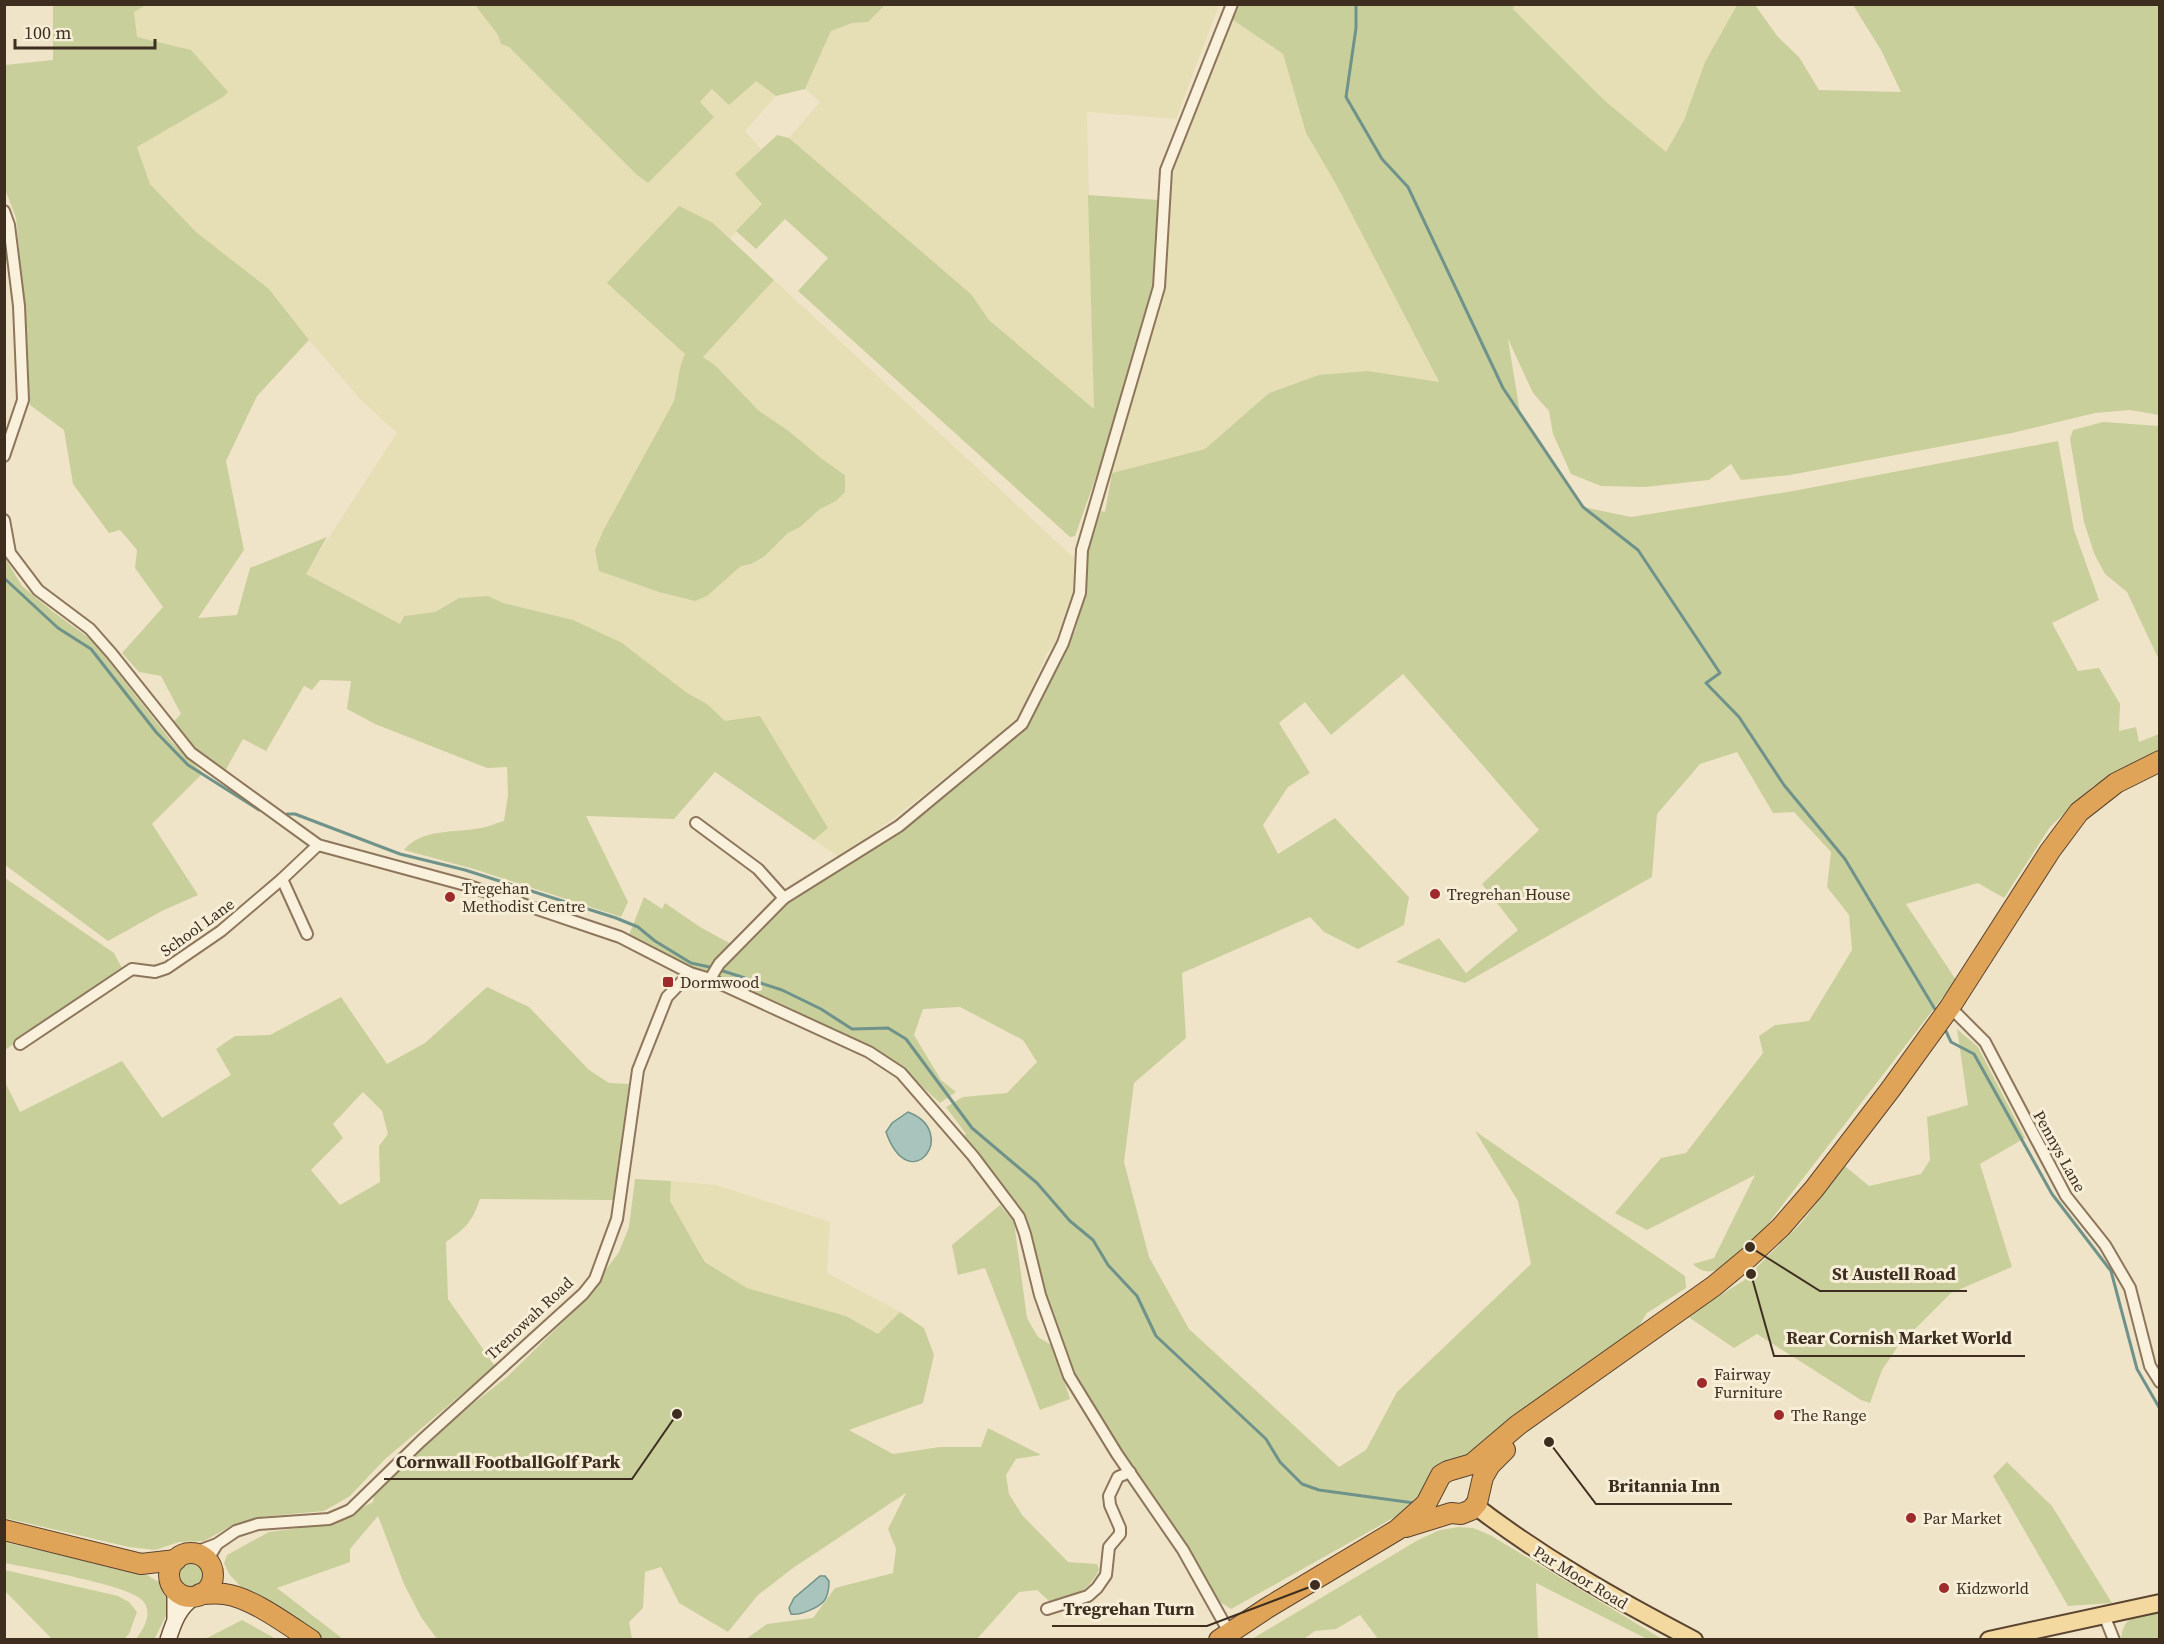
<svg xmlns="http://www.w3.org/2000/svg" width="2164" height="1644" viewBox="0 0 2164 1644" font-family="'Source Serif 4',serif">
<rect width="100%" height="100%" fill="#f0e4c8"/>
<g fill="#e6deb5">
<path d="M146 4 475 5 498 35 501 44 509 46 637 175 648 183 714 117 700 102 713 89 756 81 776 96 745 131 761 149 736 174 763 204 730 238 713 223 674 401 648 449 639 584 659 592 713 591 741 566 751 564 764 558 788 533 800 527 820 509 836 501 845 474 822 459 790 432 758 410 716 366 702 357 774 280 1074 558 1073 591 1055 643 1047 653 1018 720 890 821 839 857 814 840 828 828 707 704 488 596 459 598 435 612 404 616 400 624 305 574 397 433 363 402 309 340 269 289 196 232 150 184 137 147 223 97 191 50 136 37 134 11Z"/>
<path d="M1515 4 1737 5 1705 62 1684 120 1666 152 1604 100 1513 9Z"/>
<path d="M885 5H1219L1176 119 1087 112 1094 409 989 320 971 294 789 138 820 102 805 89 831 31 852 23 868 22Z"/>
<path d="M1231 18 1283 54 1306 133 1337 186 1439 383 1368 371 1269 393 1205 449 1112 473 1165 286 1172 167Z"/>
<path d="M671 1181 716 1185 830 1222 827 1273 900 1312 878 1334 846 1316 747 1288 706 1262 670 1201Z"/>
</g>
<g fill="#c9cf9b" fill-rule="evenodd">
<path d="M53 5H146L134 12 137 37 191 50 228 92 223 97 137 147 150 184 196 232 269 289 309 340 257 396 226 461 244 550 198 618 237 615 250 568 327 537 306 574 400 624 404 616 435 612 459 598 488 596 503 603 573 620 622 643 687 693 707 704 725 721 760 716 828 828 814 840 715 772 674 819 586 816 628 902 621 917 474 869 404 850C421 828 456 833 481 828 489 827 496 823 504 821L508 795 507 767 487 768 375 724 347 709 351 681 320 680 312 690 304 686 266 751 243 739 225 771 193 748 173 722 181 714 161 676 139 672 122 653 163 607 135 568 137 550 120 530 109 533 73 484 64 430 30 405 24 303 16 218 5 189V65L53 60Z"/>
<path d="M475 5H885L868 22 852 23 831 31 805 89 776 96 756 81 729 105 712 89 700 102 714 117 648 183 637 175 509 47 501 44 498 35Z"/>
<path d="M1232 5H1515L1513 9 1604 100 1666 152 1684 120 1705 62 1737 5H1755L1778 37 1799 57 1819 90 1901 92 1881 50 1853 5H2159V415L2130 410 2095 413 2012 433 1790 475 1741 480 1731 464 1709 480 1645 487 1601 486 1571 474 1553 434 1549 411 1533 393 1508 339 1520 413 1583 507 1631 517 1793 491 2058 441 2074 530 2099 600 2052 623 2078 671 2099 668 2120 704 2119 731 2136 727 2139 742 2159 734V752L2093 786 2050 827 2004 898 1978 883 1906 904 1956 980 1767 1225C1754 1238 1724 1276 1705 1271 1700 1270 1696 1267 1693 1264L1714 1258 1755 1175 1647 1230 1615 1213 1661 1158 1686 1153 1763 1053 1759 1036 1775 1025 1809 1021 1852 950 1849 915 1827 887 1831 852 1794 812 1773 813 1737 752 1700 764 1657 814 1652 877 1465 983 1396 962 1439 938 1466 973 1518 930 1482 884 1539 830 1403 674 1331 735 1305 702 1279 723 1310 773 1288 787 1263 825 1278 854 1335 818 1409 897 1404 925 1358 949 1324 932 1310 917 1182 973 1186 1038 1134 1083 1124 1162 1149 1257 1189 1329 1339 1467 1366 1450 1397 1392 1531 1264 1518 1201 1475 1131 1685 1276 1686 1288 1647 1313 1639 1326 1522 1412 1481 1448 1436 1469 1427 1480 1418 1498 1404 1512 1231 1609 1220 1602 1183 1550 1069 1376 1019 1217 959 1140 966 1134 946 1107 963 1097 1007 1093 1037 1062 1023 1040 960 1007 923 1009 914 1035 941 1080 956 1092 940 1103 903 1069 718 975 784 906 899 826 1025 726 1068 646 1075 631 1083 605 1084 563 1101 511 1105 512 1112 473 1205 449 1269 393 1319 375 1368 371 1439 382 1337 186 1306 133 1283 54 1226 15Z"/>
<path d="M777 135 789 138 971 294 989 320 1094 409 1088 195 1158 200 1156 286 1114 426 1075 536 1070 537 798 291 828 258 785 219 756 249 736 231 762 204 735 174Z"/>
<path d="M679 206 713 223 774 280 703 357 716 366 758 410 790 432 822 459 845 475V492L836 501 820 509 800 527 788 533 764 557 751 564 741 566 707 596 695 601 659 592 599 571 595 550 603 531 674 401C678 385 678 368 685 354L607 283Z"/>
<path d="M2103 422 2159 426V660L2127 592 2105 574 2094 553 2084 522 2070 439 2073 430Z"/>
<path d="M5 558 22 586 52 611 93 641 172 742 203 773 152 824 198 895 162 911 108 941 5 865Z"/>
<path d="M5 878 114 953 123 970 5 1050Z"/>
<path d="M644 897 662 909 665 903 700 927 731 944 705 972C688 970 676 960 663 952 652 945 640 940 629 935Z"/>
<path d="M487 987 529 1007 589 1070 609 1083 629 1084 613 1200 480 1199C472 1222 466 1228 446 1242L448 1299 495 1366 384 1460 350 1496 324 1511 259 1517 233 1525 204 1541 179 1542 155 1550 129 1547 5 1518V1082L20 1112 122 1061 162 1118 231 1075 216 1049 235 1036 270 1035 341 997 387 1064 425 1043ZM363 1092 382 1111 388 1134 379 1146 380 1182 340 1205 311 1170 343 1138 333 1124Z"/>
<path d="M1957 1029 1978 1047 2025 1138 1980 1164 2012 1267 1951 1293 1898 1346 1882 1370 1870 1403 1861 1400 1757 1334 1734 1348 1687 1316 1743 1281 1802 1222 1845 1166 1869 1186 1921 1174 1930 1160 1927 1117 1968 1105Z"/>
<path d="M635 1179 671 1181 670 1201 705 1262 747 1288 846 1316 878 1334 900 1312 924 1328 934 1355 923 1403 849 1430 893 1454 940 1447H981L988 1428 1041 1455 1016 1459 1006 1475 1009 1494 1022 1515 1068 1562 1097 1564 1099 1570C1085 1596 1076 1594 1049 1601L1037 1590 1019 1592 977 1639H746L767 1624 813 1618 835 1588 893 1573 896 1549 888 1529 906 1493 793 1568 758 1595 728 1632 679 1603 661 1567 645 1572 643 1608 629 1622 632 1639H437L421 1617 404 1584 378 1516 350 1549V1562L277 1588 343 1639 322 1640 241 1587 229 1574 224 1563 227 1555 269 1532 330 1524 373 1502 374 1495 447 1424 507 1377 578 1307 619 1252 629 1227Z"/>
<path d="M1000 1205 1014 1222 1027 1318 1038 1337 1053 1346 1070 1399 1040 1410 985 1268 958 1275 952 1245Z"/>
<path d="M2007 1462 2052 1506 2112 1603 2068 1606 1993 1476Z"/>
<path d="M1459 1527 1473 1528 1490 1535 1662 1639H1647L1536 1583 1538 1639H1378L1360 1615 1336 1629 1315 1631 1304 1639H1252L1418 1540 1440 1530Z"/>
<path d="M4 1542 120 1569 142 1572 162 1584 171 1596 168 1612 156 1636 154 1639H136C144 1629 153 1613 143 1601 131 1585 29 1568 5 1563Z"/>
<circle cx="190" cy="1575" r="14"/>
<path d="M5 1570 118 1596 129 1602 137 1612 129 1634 124 1639H52L5 1591Z"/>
<path d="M2159 1610V1639L2121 1640C2123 1614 2139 1615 2159 1610Z"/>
<path d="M242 1620 276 1639H205Z"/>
</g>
<g fill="#a9c4bc" stroke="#6f938a" stroke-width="1.5">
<path d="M908 1112C961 1132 910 1200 886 1132L892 1123Z"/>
<path d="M820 1576H825L829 1581C829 1587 828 1596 824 1601 818 1608 799 1616 791 1614L789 1608 794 1598Z"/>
</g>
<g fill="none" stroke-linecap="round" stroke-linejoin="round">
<g stroke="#6f938a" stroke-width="3">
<path d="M1356 4V28L1346 97 1382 159 1408 187 1503 388 1583 507 1638 550 1720 673 1706 683 1739 717 1784 785 1845 859 1936 1011"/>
<path d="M4 578 58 628 91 649 156 732 188 765 259 810"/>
<path d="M287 814H295L400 854 465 870 616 918 638 927 655 941 691 963 714 968"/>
<path d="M720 970 782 990 821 1009 852 1029 888 1028 906 1039 972 1128 1037 1183 1070 1221 1093 1240 1108 1265 1137 1296 1156 1336 1266 1439 1280 1462 1302 1484 1319 1490 1414 1503"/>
<path d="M1945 1029 1951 1042 1974 1054 2052 1194 2111 1271 2137 1369 2160 1409"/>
</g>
<g stroke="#8d765c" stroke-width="14">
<g id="street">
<path d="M4 211 9 225 19 306 23 400 4 456"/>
<path d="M4 520 10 553 38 590 90 629 112 654 191 753 318 845 469 886 620 937 690 973 710 979 869 1052 901 1073 973 1156 1019 1217 1025 1234 1040 1295 1069 1376 1117 1454 1183 1550 1229 1632"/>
<path d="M696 823 758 869 784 898"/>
<path d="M282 879 307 934"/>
<path d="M710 979 719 964 784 898 899 826 1022 724 1063 643 1080 593 1082 550 1159 287 1166 170 1232 4"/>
<path d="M1950 1007 1985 1042 2066 1196 2105 1245 2130 1288 2150 1366 2160 1382"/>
<path d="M20 1044 132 969 155 972 167 968 221 931 282 879 318 845"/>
<path d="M193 1553 217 1544 236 1531 258 1524 329 1519 350 1510 421 1441 583 1294 595 1279 617 1219 638 1070 667 997 690 973"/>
<path d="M209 1562 210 1556 217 1544"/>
<path d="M1047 1609 1088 1596 1097 1588 1106 1575 1109 1547 1120 1534V1528L1110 1505 1109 1496 1118 1477 1130 1472"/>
<path d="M2104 1615 2114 1640"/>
</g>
</g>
<g stroke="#6f573f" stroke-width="18">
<g id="secondary">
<path d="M175 1588V1619"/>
<path d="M168 1640C174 1621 179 1607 196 1596"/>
</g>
</g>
<g stroke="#5b4430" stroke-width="20">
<g id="primary">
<path d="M1474 1505C1543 1558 1617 1600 1694 1640"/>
<path d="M1989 1640 2160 1603"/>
</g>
</g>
<g stroke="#5b4430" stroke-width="22">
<g id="highway">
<path d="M1406 1527 1451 1513 1461 1514 1471 1510 1477 1503 1483 1477 1490 1465 1505 1450"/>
<path d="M4 1530 141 1564 176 1560"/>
<circle cx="191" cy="1575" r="22"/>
<path d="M200 1594C208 1594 216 1593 224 1594 251 1597 288 1625 311 1640"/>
<path d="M1219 1640 1267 1608 1397 1530 1426 1504 1441 1475 1448 1471 1472 1464 1518 1425 1714 1286 1749 1257 1781 1227 1814 1189 1890 1090 1950 1007 2050 851 2079 812 2116 783 2160 761"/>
</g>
</g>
<use href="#street" stroke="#faf1dc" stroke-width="10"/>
<use href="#secondary" stroke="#faf1dc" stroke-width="15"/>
<use href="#primary" stroke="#f3d9a0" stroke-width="16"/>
<use href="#highway" stroke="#e0a458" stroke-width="20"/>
</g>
<g fill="#9e2a2b" stroke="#f7eed8" stroke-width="2">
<circle cx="1435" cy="894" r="6"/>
<circle cx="450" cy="897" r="6"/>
<rect x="662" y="976" width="12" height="12" rx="3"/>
<circle cx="1702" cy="1383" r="6"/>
<circle cx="1779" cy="1415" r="6"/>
<circle cx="1911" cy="1518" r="6"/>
<circle cx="1944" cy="1588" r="6"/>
</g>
<g text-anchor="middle" stroke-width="6" stroke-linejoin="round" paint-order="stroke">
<g font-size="16" fill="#3d2e20" stroke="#f7eed8" text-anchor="start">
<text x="462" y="894">Tregehan<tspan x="462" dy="18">Methodist Centre</tspan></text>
<text x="1447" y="900">Tregrehan House</text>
<text x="680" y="988">Dormwood</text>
<text x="1714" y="1380">Fairway<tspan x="1714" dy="18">Furniture</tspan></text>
<text x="1791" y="1421">The Range</text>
<text x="1923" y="1524">Par Market</text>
<text x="1956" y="1594">Kidzworld</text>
</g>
<g font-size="16" fill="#3d2e20" stroke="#f7eed8">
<text transform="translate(197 927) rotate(-36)" y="6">School Lane</text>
<text transform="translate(2060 1151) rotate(61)" y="6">Pennys Lane</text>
<text transform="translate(529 1318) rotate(-43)" y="6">Trenowah Road</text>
<text transform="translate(1581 1577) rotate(31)" y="6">Par Moor Road</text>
</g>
</g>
<path fill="none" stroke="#3d2e20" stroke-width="2" d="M1750 1247L1820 1291H1967M1751 1274L1774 1356H2025M677 1414L632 1479H384M1549 1442L1596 1504H1732M1315 1585L1207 1626H1052"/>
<g fill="#3d2e20" stroke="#f7eed8" stroke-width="2">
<circle cx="1750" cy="1247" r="6"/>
<circle cx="1751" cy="1274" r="6"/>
<circle cx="677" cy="1414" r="6"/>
<circle cx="1549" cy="1442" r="6"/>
<circle cx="1315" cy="1585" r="6"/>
</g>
<g font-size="18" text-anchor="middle" font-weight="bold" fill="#3d2e20" stroke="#f7eed8" stroke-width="6" stroke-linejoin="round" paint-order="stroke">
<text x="1894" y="1280">St Austell Road</text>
<text x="1899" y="1344">Rear Cornish Market World</text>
<text x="508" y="1468">Cornwall FootballGolf Park</text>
<text x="1664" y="1492">Britannia Inn</text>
<text x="1129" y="1615">Tregrehan Turn</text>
</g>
<rect width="2164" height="1644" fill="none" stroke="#3d2e20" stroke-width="12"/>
<path d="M15 39v9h140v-9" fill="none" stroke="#3d2e20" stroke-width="3"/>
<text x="24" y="39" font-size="18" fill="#3d2e20" stroke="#f7eed8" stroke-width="4.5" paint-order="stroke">100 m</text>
</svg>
